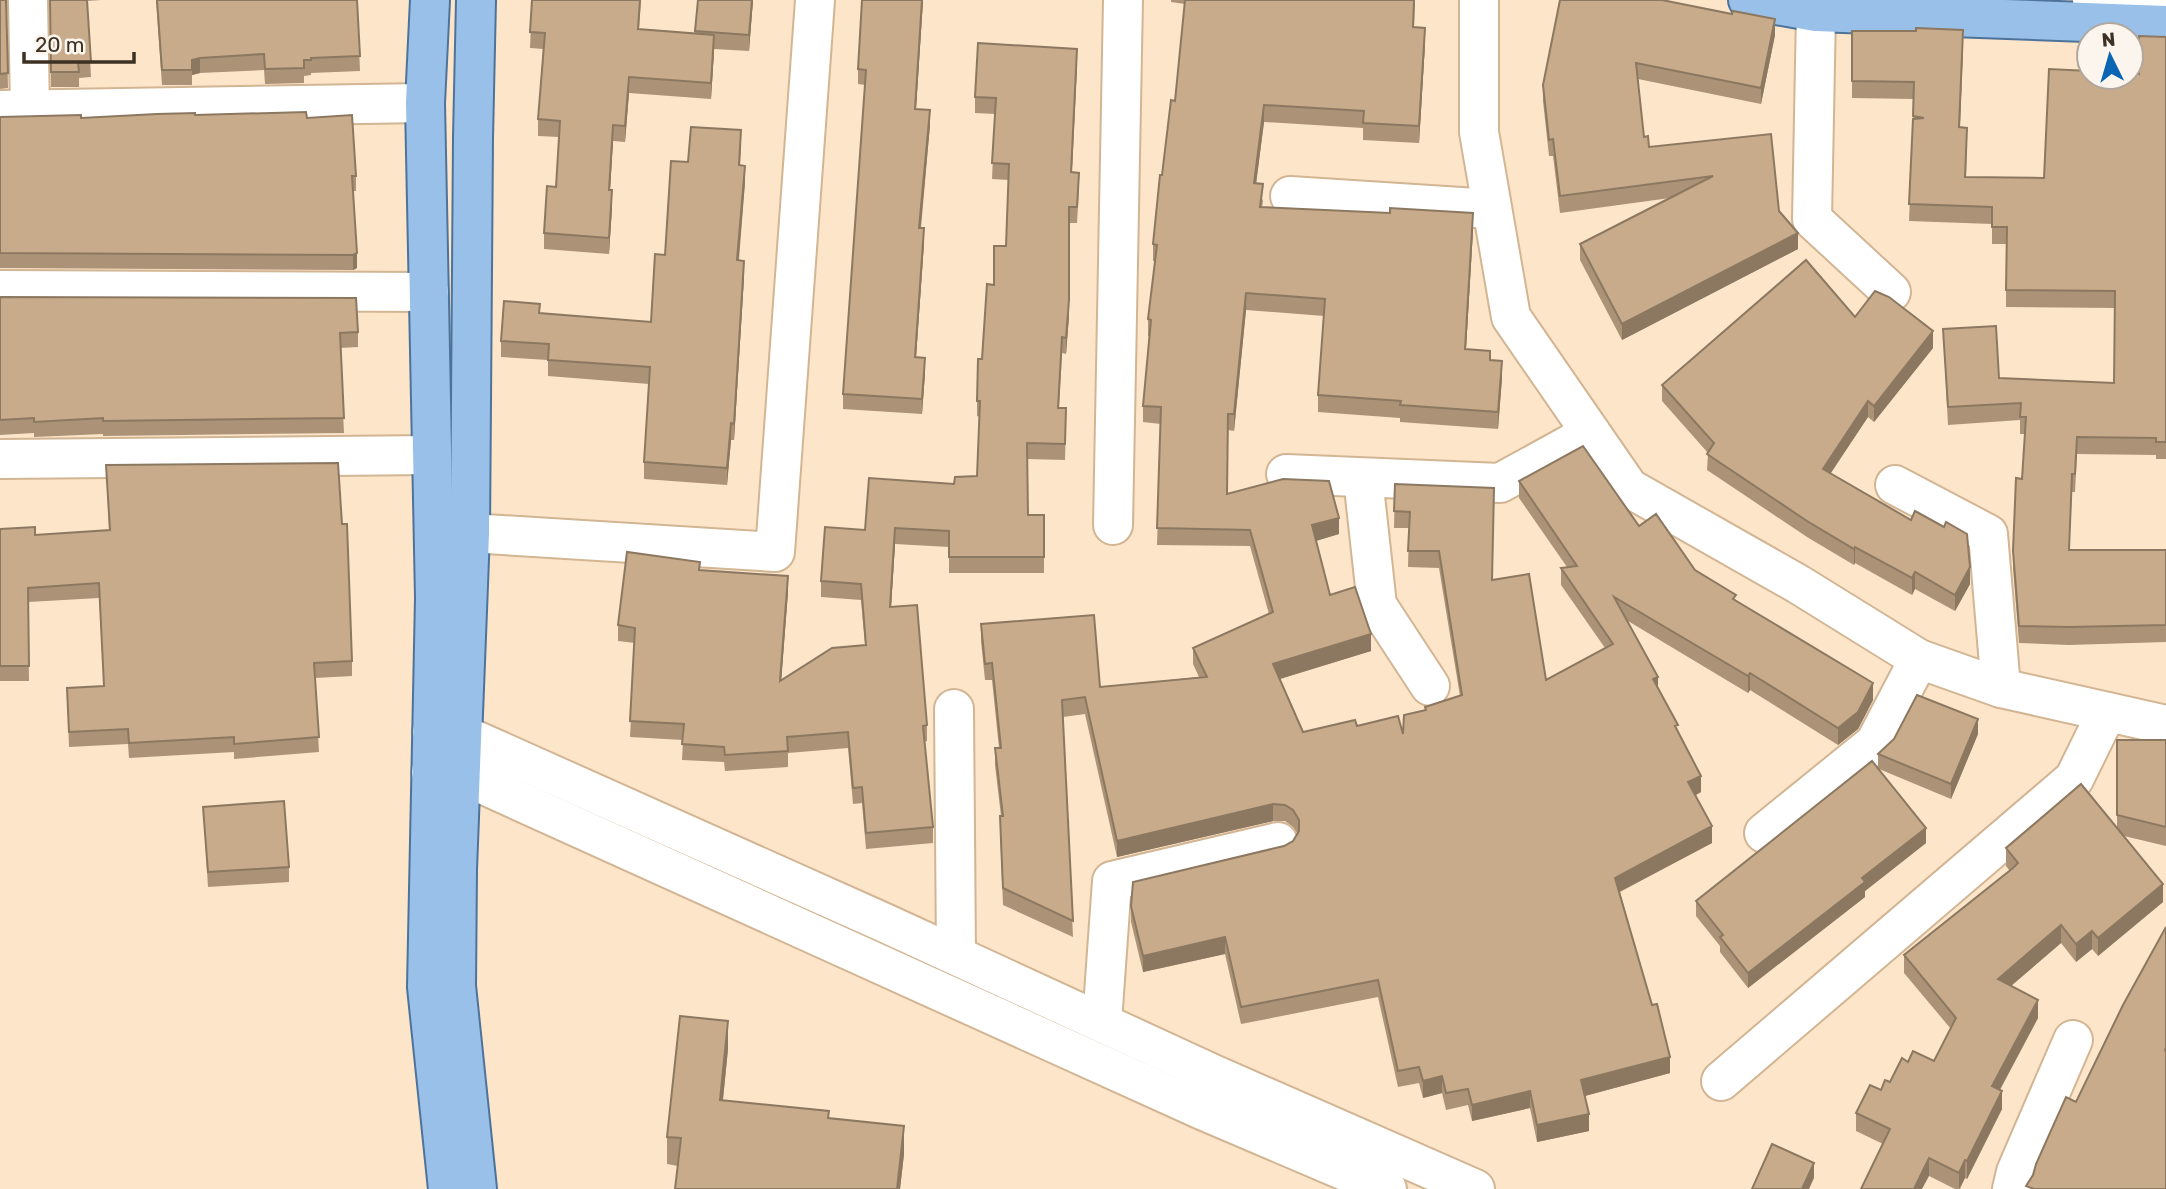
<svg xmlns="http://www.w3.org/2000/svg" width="2166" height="1189" viewBox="0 0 2166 1189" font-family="Rubik,sans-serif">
<rect width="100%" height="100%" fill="#fde5c9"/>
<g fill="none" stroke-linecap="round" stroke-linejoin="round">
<g stroke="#d2b593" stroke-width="42">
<g id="minor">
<path d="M28 0 30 110"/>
<path d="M1479 0V132L1511 317 1629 488 1798 584 1919 659 2001 688 2166 725"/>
<path d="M2092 0 2166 4"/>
<path d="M1816 12 1812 219 1891 292"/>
<path d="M0 110 425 103"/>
<path d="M1290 196 1492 209"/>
<path d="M0 290 429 292"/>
<path d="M0 459 432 455"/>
<path d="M1286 474 1500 483 1591 433"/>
<path d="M1363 478 1377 605 1430 686"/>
<path d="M1895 485 1988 534 2001 688"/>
<path d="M1113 525 1123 0"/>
<path d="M470 533 775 552 815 0"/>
<path d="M954 709 956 955"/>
<path d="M432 732 464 735 887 924 1213 1074 1475 1189"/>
<path d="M431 772 462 775 1202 1110 1387 1189"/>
<path d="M1764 833 1875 743 1919 659"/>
<path d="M1102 1022 1112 881 1278 842"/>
<path d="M1721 1081 2074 779 2107 712"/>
<path d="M2012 1189 2016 1172 2073 1040"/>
</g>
</g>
<g stroke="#4d739b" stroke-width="42">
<g id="major">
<path d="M430 0 425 103 435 598 427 987 448 1189"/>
<path d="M476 0 473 138 470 533 457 869 456 986 477 1189"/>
<path d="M1748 0 1816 12 2166 25"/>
</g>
</g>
<use href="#minor" stroke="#fff" stroke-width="38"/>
<use href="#major" stroke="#99c0e9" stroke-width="38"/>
</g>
<g fill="#ac9377">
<path d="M0 0H6L8 88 0 89Z"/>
<path d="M50 0H101L87 1 91 77 79 78V87H51Z"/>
<path d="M156 0H357L360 71 311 73V75L304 76V83L265 84 264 70 200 73 192 75V85H162Z"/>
<path d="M532 0H641L639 29 695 33 698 0H753L749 51 714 49 711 99 629 93 625 142 613 141 610 190 612 207 609 254 544 249V233L556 187 559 137 538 136V119L543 49 530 48Z"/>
<path d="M923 0 916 109 930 125 921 228 924 243 916 357 925 373 922 414 843 409V394L865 85 858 84V69Z"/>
<path d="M1171 0H1415L1414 27 1425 44 1419 143 1363 140V128L1264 122 1256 183 1263 201 1262 207 1473 230 1466 349 1490 360 1502 378 1498 429 1400 422V418L1318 412V395L1324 316 1246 310 1234 431 1228 430 1227 494 1339 534 1316 541 1330 595 1371 651 1280 679 1303 732 1357 726 1403 734 1425 710V707L1460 696 1439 568 1408 567 1409 528H1394L1395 484 1492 580 1546 680 1605 648 1561 585V568L1567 567 1519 498V481L1639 526 1695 570 1873 700 1858 729 1838 745 1750 690 1748 693 1628 621 1678 733 1701 792 1696 795 1712 843 1620 892 1670 1073 1585 1096 1589 1131 1537 1142 1530 1108 1472 1121 1468 1105 1446 1110 1442 1093 1423 1098 1419 1083 1398 1087 1378 997 1241 1024 1225 954 1143 972 1131 922V906L1284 846 1293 841 1298 834 1293 827 1285 821H1273L1117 857 1085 714 1063 717 1073 937 1003 905 1000 833V816H1001L995 765V748H999L992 680H985L981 641V624L1100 687 1199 677 1193 664V648L1269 614 1250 546 1157 545 1161 424 1143 422V406L1149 336H1148V319L1155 261H1153V244L1162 175 1175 101 1185 4 1171 2Z"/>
<path d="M1560 0 1775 35 1761 104 1638 79 1644 137 1649 147 1779 211 1798 249 1622 340 1580 260V244L1670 198 1560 213 1553 156H1549L1543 101V85Z"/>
<path d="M1852 31H1916L1963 48 1960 127 1967 145 1966 177 2044 178 2139 74 2166 37V459H2156V455L2077 454 2075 492H2072L2069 550H2166V642L2069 645 2019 643 2013 568V551L2022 479 2025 434H2020V420L1948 425 1943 329 1999 378 2114 383 2115 308 2006 307V244H1992V224L1909 221 1914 99 1852 98Z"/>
<path d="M1077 65 1072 172 1079 189 1077 223H1069V316L1066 354 1062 353 1059 408 1066 424 1065 460 1027 459 1028 515H1044V573H949V547L895 544 891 607 927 725V741L924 742 933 827V843L866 849 862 803 853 804 848 748 788 753V767L725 771 724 762 682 760 683 740 630 737 635 643 618 641V625L700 570 788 592 781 680 865 645 861 600 821 597V581L865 530 954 484 977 476 980 417 977 416V401L982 359 994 285 1006 246 1009 180 992 179 995 114 975 113V97Z"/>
<path d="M195 115 307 118 356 176V191H353L357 268 353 270 0 268V117L81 118Z"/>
<path d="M741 147 740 165 745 182 739 260 744 277 734 440H731L727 485 644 479V462L649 384 548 376V360L501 357V341L540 313 651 322 688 162Z"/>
<path d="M0 297 358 332V347L340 348 344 433 103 436V434L34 437V433L0 435Z"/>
<path d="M1855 317 1933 348 1874 422 1868 417 1830 473 1970 584 1955 611 1915 589 1912 595 1855 563 1854 565 1807 537 1707 470 1708 453 1662 401V385Z"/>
<path d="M106 465 342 524 352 661V676L315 678 319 752 234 759V752L129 758 128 744 69 747 67 688 104 686 99 598 28 602 29 681H0V529L35 535 109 530Z"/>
<path d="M1978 734 1951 799 1879 769 1926 843 1865 891V897L1748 988 1720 952V946L1696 916V901L1878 767V754Z"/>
<path d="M2117 740H2166V846L2124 836 2163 902 2098 956 2092 949 2076 962 2061 943 2011 986 2038 1018 2000 1090 2002 1109 1967 1179 1965 1178 1960 1189H1955L1929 1176 1883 1144 1856 1131V1113L1890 1082 1908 1062 1934 1061 1951 1029 1904 973V955L2010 871 2006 866V848L2117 828Z"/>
<path d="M203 807 289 867V882L208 887Z"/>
<path d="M728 1049 723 1100 829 1118 904 1154 900 1189H675L678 1166 667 1164V1137Z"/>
</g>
<g fill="#8c7861">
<path d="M752 0H753L749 51V35Z"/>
<path d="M922 0H923L915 124V109Z"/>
<path d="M1775 19V35L1761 104V88Z"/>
<path d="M1425 28V44L1419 143V126Z"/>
<path d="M1963 30V48L1959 145V127Z"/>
<path d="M714 35V51L711 99V83Z"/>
<path d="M1077 49V65L1071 188V172Z"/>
<path d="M200 58V73L192 75V60Z"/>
<path d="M629 77V93L625 142V126Z"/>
<path d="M1264 105V122L1254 200V183Z"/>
<path d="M930 110V125L919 243V228Z"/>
<path d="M613 125V141L609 206V190Z"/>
<path d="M745 166V182L737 277V260Z"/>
<path d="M612 190V207L609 254V238Z"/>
<path d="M1473 213V230L1465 365V349Z"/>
<path d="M1069 223V316L1066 354V338Z"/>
<path d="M924 228V243L915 372V357Z"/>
<path d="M1798 233V249L1622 340V324Z"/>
<path d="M357 253V268L353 270V255Z"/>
<path d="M744 261V277L734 440V424Z"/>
<path d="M1246 293V310L1234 431V414Z"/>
<path d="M1933 331V348L1874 422V406Z"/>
<path d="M925 358V373L922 414V399Z"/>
<path d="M1502 361V378L1498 429V412Z"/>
<path d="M1868 401V417L1823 485V469Z"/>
<path d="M731 423V440L727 485V468Z"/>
<path d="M1339 518V534L1312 542V525Z"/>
<path d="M895 528V544L890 623V607Z"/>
<path d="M1855 547V563L1854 565V549Z"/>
<path d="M1970 567V584L1955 611V595Z"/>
<path d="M1915 572V589L1912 595V578Z"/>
<path d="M788 576V592L780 697V681Z"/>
<path d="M1371 634V651L1273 681V664Z"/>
<path d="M1750 673V690L1748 693V676Z"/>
<path d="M1658 677V693L1653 679Z"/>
<path d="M1873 683V700L1858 729 1838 745V728Z"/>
<path d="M1978 719V734L1951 799V784Z"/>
<path d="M1701 776V792L1688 799V782Z"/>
<path d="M1273 804V821L1117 857V841Z"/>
<path d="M1712 826V843L1615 894V878Z"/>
<path d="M1926 828V843L1865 891V897L1748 988V973L1862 878Z"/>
<path d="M2163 884V902L2098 956V938Z"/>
<path d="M2061 925V943L1998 997V979Z"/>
<path d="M2092 931V949L2076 962V944Z"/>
<path d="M1225 937V954L1143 972V956Z"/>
<path d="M2038 1000V1018L1992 1104V1086Z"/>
<path d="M728 1021V1049L720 1128V1100Z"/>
<path d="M1670 1057V1073L1581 1097V1080Z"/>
<path d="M1442 1076V1093L1423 1098V1081Z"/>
<path d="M1530 1091V1108L1472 1121V1105Z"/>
<path d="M2002 1091V1109L1967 1179V1161Z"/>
<path d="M1589 1114V1131L1537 1142V1125Z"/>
<path d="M904 1126V1154L900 1189H897Z"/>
<path d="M1929 1158V1176L1922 1189H1914Z"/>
<path d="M1965 1160V1178L1959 1189V1173Z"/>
<path d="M1814 1163V1178L1809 1189H1802Z"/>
</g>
<g fill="#c8ab8a" stroke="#8c7861" stroke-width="2">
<path d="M0 0H6L8 73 0 74Z"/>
<path d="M50 0H87L91 62 78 63 79 72H51Z"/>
<path d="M157 0H357L360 56 311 58V60H304V68L265 69 264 54 200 58 192 60V70H162Z"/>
<path d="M532 0H640L638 29 714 35 711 83 629 77 625 126 613 125 609 190H612L609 238 544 233 547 186 556 187 560 121 538 119 545 33 530 32Z"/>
<path d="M698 0H752L749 35 695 31Z"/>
<path d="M862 0H922L915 109 930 110 919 228H924L915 357 925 358 922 399 843 394 866 70 858 69Z"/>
<path d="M1185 0H1414L1413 27 1425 28 1419 126 1363 123 1364 111 1264 105 1254 183 1263 184 1260 207 1390 213V208L1473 213 1465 349 1490 351V360L1502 361 1498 412 1400 405 1401 401 1318 395 1325 299 1246 293 1234 414H1228L1227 494 1283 479 1329 481 1339 518 1312 525 1330 595 1355 587 1371 634 1273 664 1303 732 1355 720 1357 726 1398 716 1403 734 1404 715 1426 710 1425 707 1462 695 1439 551H1408L1410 512 1394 511 1395 484 1494 488 1492 580 1529 574 1546 680 1613 644 1561 568 1577 566 1519 481 1583 446 1639 526 1656 514 1695 570 1736 595 1733 599 1873 683 1858 712 1838 728 1750 673 1748 676 1614 597 1658 677 1653 679 1678 725 1675 726 1701 776 1688 782 1712 826 1615 878 1652 1005 1657 1004 1670 1057 1581 1080 1589 1114 1537 1125 1530 1091 1472 1105 1468 1089 1446 1093 1442 1076 1423 1081 1419 1067 1398 1071 1378 980 1241 1007 1225 937 1143 956 1131 906 1133 882 1284 846 1293 841 1299 831V820L1293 810 1285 805 1273 804 1117 841 1085 697 1062 700 1073 921 1003 888 1000 816H1003L995 748H1001L992 663 985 664 981 624 1094 615 1100 687 1207 677 1193 648 1273 612 1250 530 1157 528 1161 407 1143 406 1151 320 1148 319 1157 245 1153 244 1160 175H1162L1171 100 1175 101Z"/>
<path d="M1560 0H1662L1732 14 1733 11 1775 19 1761 88 1636 63 1644 137 1648 136 1649 147 1771 134 1779 211 1798 233 1622 324 1580 244 1713 176 1560 196 1553 139 1549 140 1543 85Z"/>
<path d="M1916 28 1963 30 1959 127 1967 128 1965 177 2044 178 2049 69 2089 71V77H2131V73L2139 74V36L2166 37V442H2156V438L2077 437 2075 474H2072L2069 550H2166V625L2069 627 2019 626 2013 551 2016 478 2022 479 2026 417H2020L2021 403 1948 407 1943 329 1996 326 1999 378 2114 383 2115 291 2006 290 2007 227H1992V207L1909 204 1913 119 1924 118 1913 116 1914 82 1852 81V31H1916Z"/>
<path d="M978 43 1077 49 1071 172 1079 173 1077 207H1069V300L1066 338 1062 337 1058 408H1066L1065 444 1027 443 1028 515H1044V557H949V531L895 528 890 607 917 605 927 725 923 726 933 827 866 833 862 787 853 788 848 732 787 737 788 751 725 755 724 747 682 744 684 724 630 721 635 628 618 625 627 552 700 562 699 570 788 576 780 681 832 648 866 645 861 584 821 581 825 527 865 530 869 478 954 484 955 477 977 476 980 401H977L978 359H982L987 284 994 285V246H1006L1009 164 992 163 996 98 975 97Z"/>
<path d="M306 112 307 118 352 115 356 176H352L357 253 353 255 0 253V117L81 115V118L157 114 195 113V115Z"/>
<path d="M691 127 741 130 739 165 745 166 737 260 744 261 734 424 731 423 727 468 644 462 650 367 548 360 549 344 501 341 504 301 540 304 539 313 651 322 655 254 665 255 671 161 688 162Z"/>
<path d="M1806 260 1855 317 1875 291 1889 297 1933 331 1874 406 1868 401 1823 469 1911 520 1915 511 1944 527 1946 522 1967 534 1970 567 1955 595 1915 572 1912 578 1855 547 1854 549 1807 521 1707 454 1714 443 1662 385Z"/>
<path d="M0 297 356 298 358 332 340 333 344 418 103 421V418L34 422V418L0 420Z"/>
<path d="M338 463 342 524H347L352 661 314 663 319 737 234 744V737L129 743 128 729 69 732 67 688 104 686 99 583 28 588 29 666H0V529L35 527V535L110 530 106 465Z"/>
<path d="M1917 695 1978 719 1951 784 1878 754 1894 739Z"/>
<path d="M2117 740H2166V827L2117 815Z"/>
<path d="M1872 761 1926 828 1862 878 1865 882 1748 973 1720 937 1723 935 1696 901Z"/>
<path d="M2081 784 2163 884 2098 938 2092 931 2076 944 2061 925 1998 979 2038 1000 1992 1086 2002 1091 1967 1161 1965 1160 1959 1173 1929 1158 1914 1189H1861L1890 1129 1856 1113 1870 1085 1881 1090 1885 1080 1890 1082 1902 1058 1908 1062 1913 1051 1934 1061 1956 1018 1904 955 2013 868 2018 863 2006 848Z"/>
<path d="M284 801 289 867 208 872 203 807Z"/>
<path d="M2166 927V1048L2165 1050 2166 1051V1189H2034L2026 1186 2033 1175 2036 1164 2066 1097 2076 1102 2123 1005Z"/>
<path d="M680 1016 728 1021 720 1100 829 1111 828 1118 904 1126 897 1189H675L681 1138 667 1137Z"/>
<path d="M1772 1144 1814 1163 1802 1189H1752Z"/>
</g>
<g transform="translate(2110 56) rotate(355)"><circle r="33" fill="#fcf5ee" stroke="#b0a79d" stroke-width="2"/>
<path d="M0-5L12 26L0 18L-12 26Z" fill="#0a66b3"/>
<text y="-10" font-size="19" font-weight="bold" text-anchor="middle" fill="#3d3123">N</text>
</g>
<path d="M24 52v10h110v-10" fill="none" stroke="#3d3123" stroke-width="3.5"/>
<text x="35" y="52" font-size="21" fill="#3d3123" stroke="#fcf5ee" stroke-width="5" paint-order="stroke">20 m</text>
</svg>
